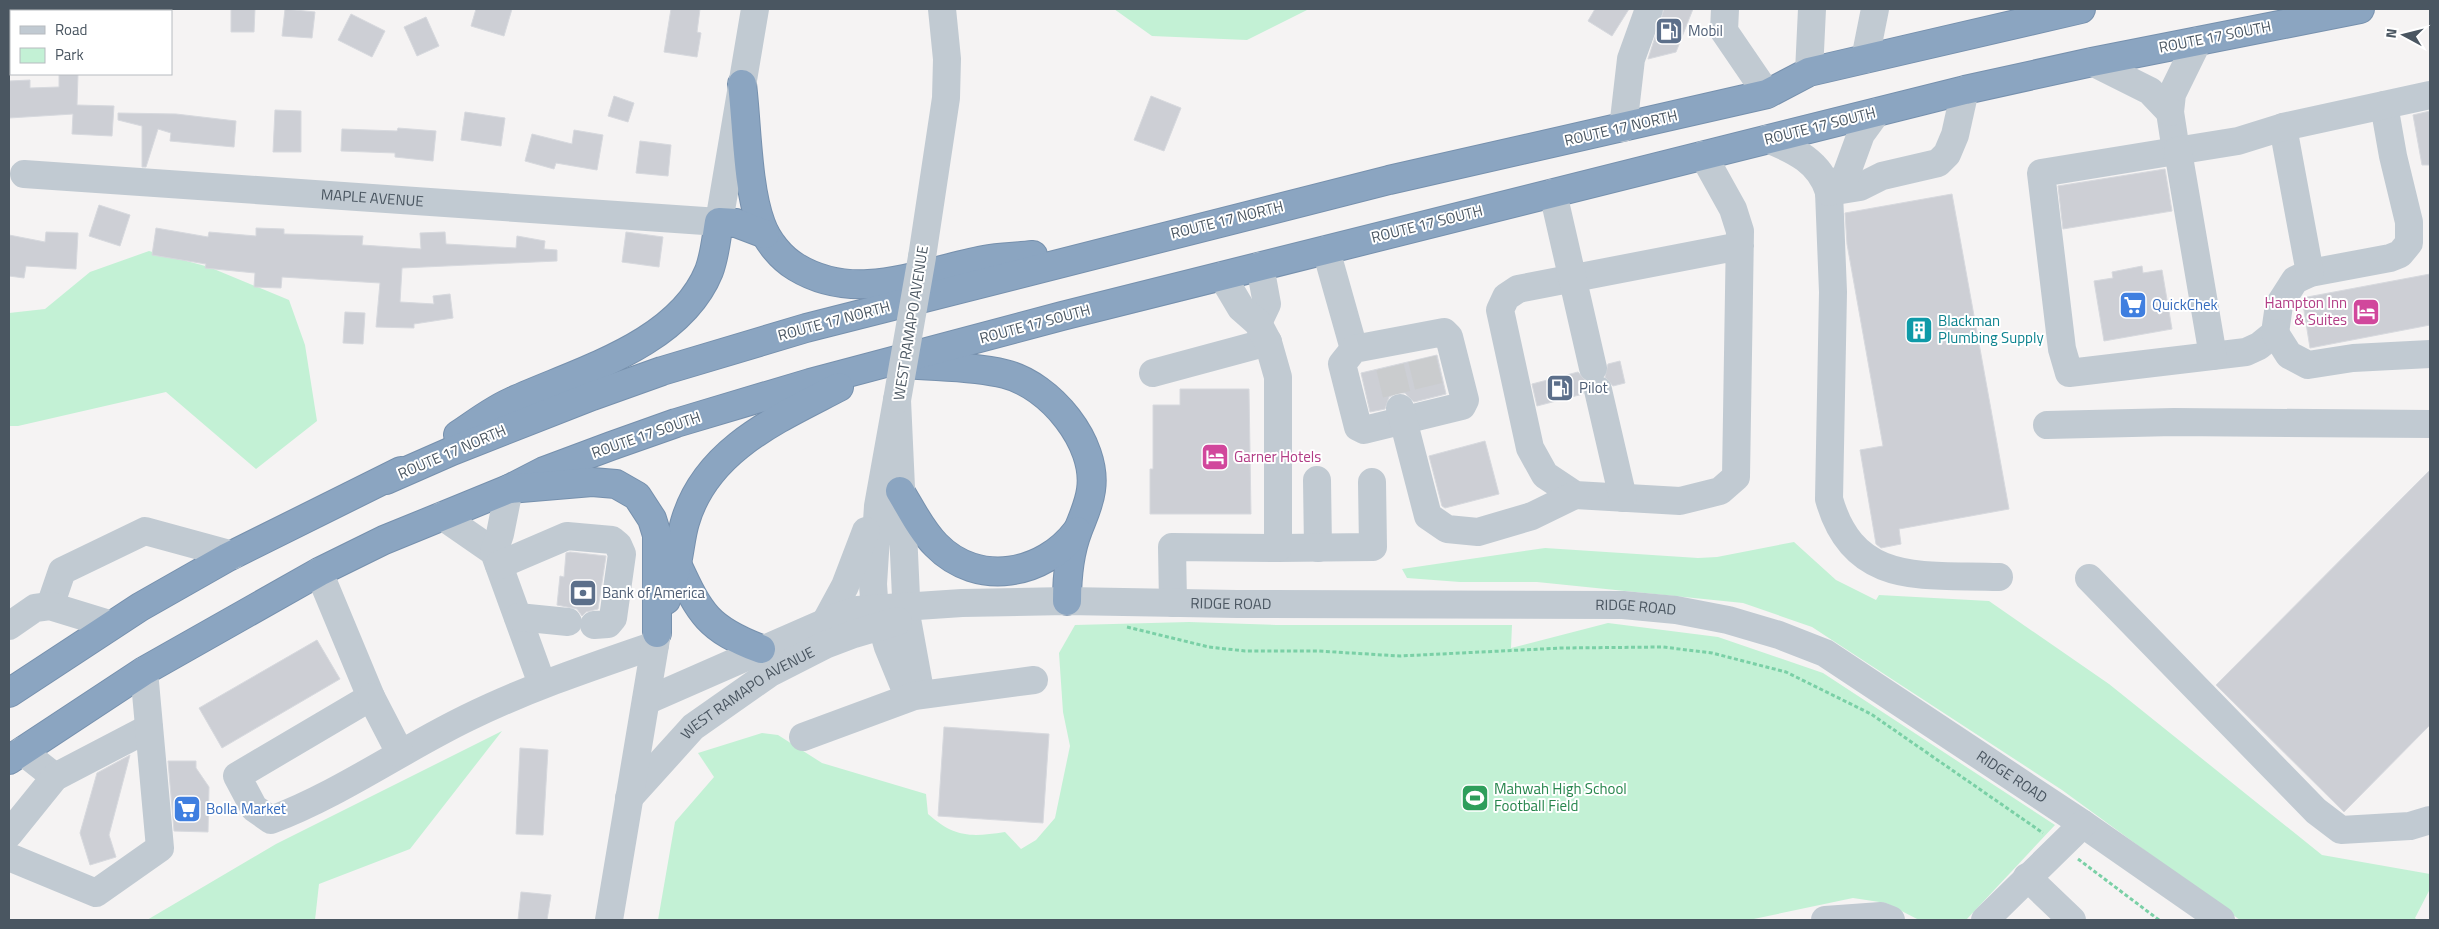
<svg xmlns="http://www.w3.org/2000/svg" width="2439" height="929" viewBox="0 0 2439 929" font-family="'Titillium Web',sans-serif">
<rect width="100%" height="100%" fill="#f5f3f3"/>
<g fill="#c3f1d5">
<path d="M1114 9H1309L1247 40 1152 36Z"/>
<path d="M149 251 209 267 289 300 305 345 317 421 256 469 166 392 18 426H9V313L45 309 90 272Z"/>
<path d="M1794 542 1836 580 1876 600 1879 595 1989 601 2109 684 2322 855 2430 874V889L2415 918 2417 920H2240L2062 790 1812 627 1743 603 1537 582H1460L1407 578 1402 569 1545 548 1698 558 1717 557Z"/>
<path d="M1189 622 1276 625H1512L1511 648 1608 623 1718 637 1823 673 2055 825 1966 920H1919L1886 903 1853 898 1749 920H658L675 822 714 777 698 753 762 733 778 735 822 763 926 794 928 814C955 838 971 837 1005 832L1021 849 1036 840 1055 818 1070 746 1063 712 1059 653 1075 625Z"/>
<path d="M502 731 410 849 319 884 315 920H147L276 844Z"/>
</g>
<g fill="#cdcfd5" stroke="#d7d9de">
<path d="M231 9H255L254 32H231Z"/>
<path d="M285 9 315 12 312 38 282 36Z"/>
<path d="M476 9H512L504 36 471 26Z"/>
<path d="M671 9H700L697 32 701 33 697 57 664 52Z"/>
<path d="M1595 9H1629L1612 36 1588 21Z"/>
<path d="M1664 9H1693L1676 52 1648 59Z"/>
<path d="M351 14 385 31 372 57 338 40Z"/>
<path d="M426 17 439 46 417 56 404 27Z"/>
<path d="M59 74H78L77 105 114 106 112 136 72 134 73 114 9 118V81L30 80V88L59 87Z"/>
<path d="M614 96 634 103 628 122 608 116Z"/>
<path d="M1151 96 1181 108 1164 151 1134 140Z"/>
<path d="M275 110 301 111V152H273Z"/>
<path d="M2430 111V165H2422L2413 115Z"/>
<path d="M465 112 505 118 501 146 461 140Z"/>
<path d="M118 113 176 114 236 121 234 147 170 141 171 133 158 129 146 167H142V126L118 120Z"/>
<path d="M398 128 436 131 433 161 395 157V153L341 151 342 129 397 131Z"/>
<path d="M574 130 603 135 597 170 556 163 554 169 525 161 532 134 572 144Z"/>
<path d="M640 141 671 145 668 176 636 173Z"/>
<path d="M2165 169 2172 211 2063 229 2058 186Z"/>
<path d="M1952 194 2009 509 1899 529 1901 544 1881 548 1876 544 1860 450 1883 446 1847 244 1845 213Z"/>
<path d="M99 205 130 215 120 246 89 236Z"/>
<path d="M156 228 208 237 209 232 256 236V228L284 229V234L363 236 362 245 421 249 420 233 445 232 446 244 516 248 517 236 545 241 544 249 557 250V261L402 268 400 302 434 304 433 296 450 294 453 318 414 324V328L376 327 380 283 282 277 281 288 254 287 255 273 205 268 206 264 152 255Z"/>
<path d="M46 232 78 233 76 269 26 266 24 278 9 276V235L45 242Z"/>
<path d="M626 232 663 237 659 267 622 262Z"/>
<path d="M2142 266 2143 273 2162 270 2172 329 2104 341 2094 281 2113 278 2112 272Z"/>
<path d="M2430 274V325L2310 348 2302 298Z"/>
<path d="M345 312 365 313 363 344 343 343Z"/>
<path d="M1437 355 1446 394 1414 402 1405 393H1397L1389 397 1385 409 1370 412 1361 373Z"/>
<path d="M1620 361 1625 383 1613 386 1605 377 1608 364Z"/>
<path d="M1578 372 1586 381 1583 394 1537 406 1532 384Z"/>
<path d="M1180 389H1249L1251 514H1150V469H1153V405H1180Z"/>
<path d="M1485 441 1499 494 1445 508 1442 506 1429 456Z"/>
<path d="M2430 470V725L2344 812 2216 685Z"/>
<path d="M570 552 606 556 598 609 586 612 582 616 577 609 557 605 560 576 564 577 566 553Z"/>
<path d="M317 640 340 679 222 748 199 708Z"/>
<path d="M944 727 1049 734 1043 823 938 816Z"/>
<path d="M520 748 548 750 543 835 516 834Z"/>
<path d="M130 755 109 835 116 857 90 865 80 833 97 773Z"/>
<path d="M168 761H196V768L209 787 208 832 174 831Z"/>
<path d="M521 892 551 895 547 920H518Z"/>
</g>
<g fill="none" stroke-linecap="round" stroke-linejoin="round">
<g stroke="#caccce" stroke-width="28" stroke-dasharray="28 14" stroke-linecap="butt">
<path d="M1422 359 1432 400"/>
<path d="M1390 367 1400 408"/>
</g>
<g stroke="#7690ad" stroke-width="30">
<g id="highway">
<path d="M742 84C747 125 747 187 761 224 767 241 781 258 796 267 857 304 921 272 984 260 1000 257 1017 257 1033 255"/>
<path d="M906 364C938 367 973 366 1005 374 1050 385 1098 443 1091 490 1089 505 1083 517 1078 530 1069 553 1067 576 1067 601"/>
<path d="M458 435C476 423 494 409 513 401 579 371 679 345 709 271 715 255 716 239 719 222L736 223 765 234"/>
<path d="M386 480 452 451 592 396 662 371 806 328 1389 180 1767 94 1809 72 2081 9"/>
<path d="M509 489 544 471 611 446 676 423 810 383 1062 316 1965 90 2092 62 2360 9"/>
<path d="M900 491C911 509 921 530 936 545 978 588 1044 575 1077 531"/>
<path d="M677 564C700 614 708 629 761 649"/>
<path d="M666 600C670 588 675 576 677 563 680 550 681 535 685 522 706 449 778 419 839 387"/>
<path d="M9 693 140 607 228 557 401 471"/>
<path d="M9 760 144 671 319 572 384 540 509 489 592 482 616 484 637 496 652 519 657 535V633"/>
</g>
</g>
<g stroke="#7ad0a6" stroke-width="3" stroke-dasharray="4 2.5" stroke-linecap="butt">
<path d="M1127 627 1209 647 1245 651H1318L1400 656 1562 648 1663 647 1712 653 1786 672 1871 714 2043 833"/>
<path d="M2078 859 2159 920"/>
</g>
<g stroke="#c1cad2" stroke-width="28">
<path d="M1725 9 1724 31 1767 94"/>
<path d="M2198 41 2172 94 2170 112 2176 151 2041 173 2062 349 2069 373 2246 352 2259 346 2275 333 2279 305 2295 280 2310 273 2390 258 2400 254 2409 243V222L2393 156 2384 105"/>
<path d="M1865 59 1875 9"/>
<path d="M2092 62 2150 91 2170 112"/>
<path d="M1809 72 1812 9"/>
<path d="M2283 127 2310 273"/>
<path d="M1623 128 1631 59 1649 9"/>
<path d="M1767 139C1795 150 1820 162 1829 192L1833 292 1829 499C1854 588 1925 574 1999 577"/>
<path d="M2176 151 2238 141 2283 127 2430 95"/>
<path d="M2178 151 2213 356"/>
<path d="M1703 155 1733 209 1740 231 1736 477 1720 491 1680 501 1575 495 1545 475 1530 448 1500 310 1506 297 1518 289 1740 246"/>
<path id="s1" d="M24 174 719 222 755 9"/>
<path d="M1829 192 1860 187 1882 176 1938 163 1947 154 1955 135 1965 90"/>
<path d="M1829 192 1846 175 1861 134 1877 112"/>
<path d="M1553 193 1593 368"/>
<path d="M1326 250 1354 349"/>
<path d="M922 257 946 98 947 59 942 9"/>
<path d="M1258 323 1267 304 1260 266"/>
<path d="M1444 332 1449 337 1465 400 1462 406 1364 430 1358 427 1342 364 1354 349Z"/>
<path d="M2275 333 2289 355 2308 365 2353 358 2430 354"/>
<path d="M1153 373 1268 342"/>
<path d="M1598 390 1623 498"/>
<path d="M897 400 907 619 919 685 914 696 906 691 888 647 874 599 873 584 878 506Z"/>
<path d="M1400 408 1428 516 1447 529 1478 532 1532 516 1575 495"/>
<path d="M2047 425 2174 422 2430 424"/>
<path d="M1317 480 1318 548"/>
<path d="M442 516 494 552 542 684"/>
<path d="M1278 548 1373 547 1372 482"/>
<path d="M494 552 500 534 509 489"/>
<path d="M499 565 567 536 612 540 618 545 622 554 613 618 608 624 594 625"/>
<path d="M319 572 371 697 237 776 254 808 271 820C340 794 401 750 467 718 528 688 591 667 655 645"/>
<path d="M2089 578 2316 811 2341 830 2410 826 2430 820"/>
<path d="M1173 603 1172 547 1278 548V377L1268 342 1258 323 1241 308 1222 276"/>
<path d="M50 606 62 571 145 531 233 555"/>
<path d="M518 617 568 622"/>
<path d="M826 621 845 586 866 531"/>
<path d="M9 626 35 608 50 606 112 625"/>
<path d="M371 697 400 753"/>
<path id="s2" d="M646 701 842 615 857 610 962 603 1067 601 1237 604 1623 605 1676 610 1728 620 1779 635 1825 653 2083 824 2221 920"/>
<path d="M803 737 914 696 1034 680"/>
<path d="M22 751 55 777"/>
<path id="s3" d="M629 798 693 727 770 673 825 645 854 634 898 621"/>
<path d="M9 834 55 777 149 728"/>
<path d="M9 857 96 893 160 848 144 671"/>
<path d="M2027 877 2072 920"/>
<path d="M609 920 657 633"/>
<path d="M1825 920 1881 916 1891 920"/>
<path d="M1985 920 2083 824"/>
</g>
<use href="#highway" stroke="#8ba5c1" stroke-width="28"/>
<path stroke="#c1cad2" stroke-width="28" d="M897 400 922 257"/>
</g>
<defs>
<g id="fuel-square" transform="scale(1.4375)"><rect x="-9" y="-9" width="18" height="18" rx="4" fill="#5c6f8a" stroke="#fff"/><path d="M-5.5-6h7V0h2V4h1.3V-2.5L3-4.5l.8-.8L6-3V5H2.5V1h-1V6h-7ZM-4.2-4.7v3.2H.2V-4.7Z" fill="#fff"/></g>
<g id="supermarket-square" transform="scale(1.4375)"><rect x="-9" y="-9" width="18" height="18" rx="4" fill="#3f7fe0" stroke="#fff"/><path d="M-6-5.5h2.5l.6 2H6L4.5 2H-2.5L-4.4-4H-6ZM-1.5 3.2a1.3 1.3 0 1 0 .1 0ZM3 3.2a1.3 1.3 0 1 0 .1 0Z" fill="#fff"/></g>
<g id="hotel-square" transform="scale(1.4375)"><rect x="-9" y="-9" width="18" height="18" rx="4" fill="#d1479c" stroke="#fff"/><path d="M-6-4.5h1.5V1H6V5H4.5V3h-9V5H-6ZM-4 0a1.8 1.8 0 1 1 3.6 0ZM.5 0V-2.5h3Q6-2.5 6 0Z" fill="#fff"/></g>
<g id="building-square" transform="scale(1.4375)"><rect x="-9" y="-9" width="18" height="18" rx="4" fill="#0f9aa8" stroke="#fff"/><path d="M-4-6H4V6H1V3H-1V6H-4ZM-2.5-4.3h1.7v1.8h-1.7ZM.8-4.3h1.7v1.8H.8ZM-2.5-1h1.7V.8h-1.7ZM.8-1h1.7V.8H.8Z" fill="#fff"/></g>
<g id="bank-square" transform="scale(1.4375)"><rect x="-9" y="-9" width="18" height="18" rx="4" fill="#5c6f8a" stroke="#fff"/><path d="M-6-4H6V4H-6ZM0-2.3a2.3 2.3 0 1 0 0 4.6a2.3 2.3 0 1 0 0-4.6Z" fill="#fff"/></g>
<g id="stadium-square" transform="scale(1.4375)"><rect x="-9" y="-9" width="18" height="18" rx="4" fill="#2e9e5b" stroke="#fff"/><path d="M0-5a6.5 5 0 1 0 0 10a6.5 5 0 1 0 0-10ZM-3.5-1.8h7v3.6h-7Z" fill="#fff"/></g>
</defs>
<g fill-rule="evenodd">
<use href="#fuel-square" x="1669" y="31"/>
<use href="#supermarket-square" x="2133" y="305"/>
<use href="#hotel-square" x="2366" y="312"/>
<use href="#building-square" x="1919" y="330"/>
<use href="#fuel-square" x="1560" y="388"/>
<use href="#hotel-square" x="1215" y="457"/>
<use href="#bank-square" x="583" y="593"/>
<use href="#stadium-square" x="1475" y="798"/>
<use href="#supermarket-square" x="187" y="809"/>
</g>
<g text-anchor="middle" stroke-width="4" stroke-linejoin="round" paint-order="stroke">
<g font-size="15" fill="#4e5e75" stroke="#fff" text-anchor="start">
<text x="1688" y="36">Mobil</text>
<text x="1579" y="393">Pilot</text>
<text x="602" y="598">Bank of America</text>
</g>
<g font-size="15" fill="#4a5661" stroke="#fff">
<text transform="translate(2215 37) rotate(-11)" y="5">ROUTE 17 SOUTH</text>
<text transform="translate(1820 126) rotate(-14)" y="5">ROUTE 17 SOUTH</text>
<text transform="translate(1621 128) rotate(-13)" y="5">ROUTE 17 NORTH</text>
<text dy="5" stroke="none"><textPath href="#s1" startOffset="349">MAPLE AVENUE</textPath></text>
<text transform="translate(1227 220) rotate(-14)" y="5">ROUTE 17 NORTH</text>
<text transform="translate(1427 224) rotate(-14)" y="5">ROUTE 17 SOUTH</text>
<text transform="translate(834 321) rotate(-15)" y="5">ROUTE 17 NORTH</text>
<text transform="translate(911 323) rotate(-81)" y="5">WEST RAMAPO AVENUE</text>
<text transform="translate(1035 324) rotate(-15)" y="5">ROUTE 17 SOUTH</text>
<text transform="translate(646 435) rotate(-19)" y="5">ROUTE 17 SOUTH</text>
<text transform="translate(452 452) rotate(-23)" y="5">ROUTE 17 NORTH</text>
<text dy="5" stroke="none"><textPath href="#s2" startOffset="604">RIDGE ROAD</textPath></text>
<text dy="5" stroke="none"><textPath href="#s2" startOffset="1009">RIDGE ROAD</textPath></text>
<text dy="5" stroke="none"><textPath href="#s3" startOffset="160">WEST RAMAPO AVENUE</textPath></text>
<text dy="5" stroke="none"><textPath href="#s2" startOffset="1429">RIDGE ROAD</textPath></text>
</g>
<g font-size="15" fill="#b23c85" stroke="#fff" text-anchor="end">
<text x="2347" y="308">Hampton Inn<tspan x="2347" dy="17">&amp; Suites</tspan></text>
<text x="1234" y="462" text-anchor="start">Garner Hotels</text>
</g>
<g font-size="15" fill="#366cbe" stroke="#fff" text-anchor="start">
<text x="2152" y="310">QuickChek</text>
<text x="206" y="814">Bolla Market</text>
</g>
<g font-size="15" fill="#0d838f" stroke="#fff" text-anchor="start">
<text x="1938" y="326">Blackman<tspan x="1938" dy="17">Plumbing Supply</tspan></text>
</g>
<g font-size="15" fill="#27864d" stroke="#fff" text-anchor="start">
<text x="1494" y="794">Mahwah High School<tspan x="1494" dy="17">Football Field</tspan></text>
</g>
</g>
<rect width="2439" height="929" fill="none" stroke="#4a5661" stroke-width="20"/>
<rect x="10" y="10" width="162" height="65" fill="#ffffff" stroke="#b7bbc0"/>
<rect x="20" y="26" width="25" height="8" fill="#c1cad2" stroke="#b7bbc0"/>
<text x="55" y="35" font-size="15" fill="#4a5661">Road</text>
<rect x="20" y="48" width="25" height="15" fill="#c3f1d5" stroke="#b7bbc0"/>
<text x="55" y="60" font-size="15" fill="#4a5661">Park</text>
<g transform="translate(2404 35) rotate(277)" stroke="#ffffff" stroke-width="4" paint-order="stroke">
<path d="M0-4L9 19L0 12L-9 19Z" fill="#4a5661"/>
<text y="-8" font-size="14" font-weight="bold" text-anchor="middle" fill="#4a5661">N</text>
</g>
</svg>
